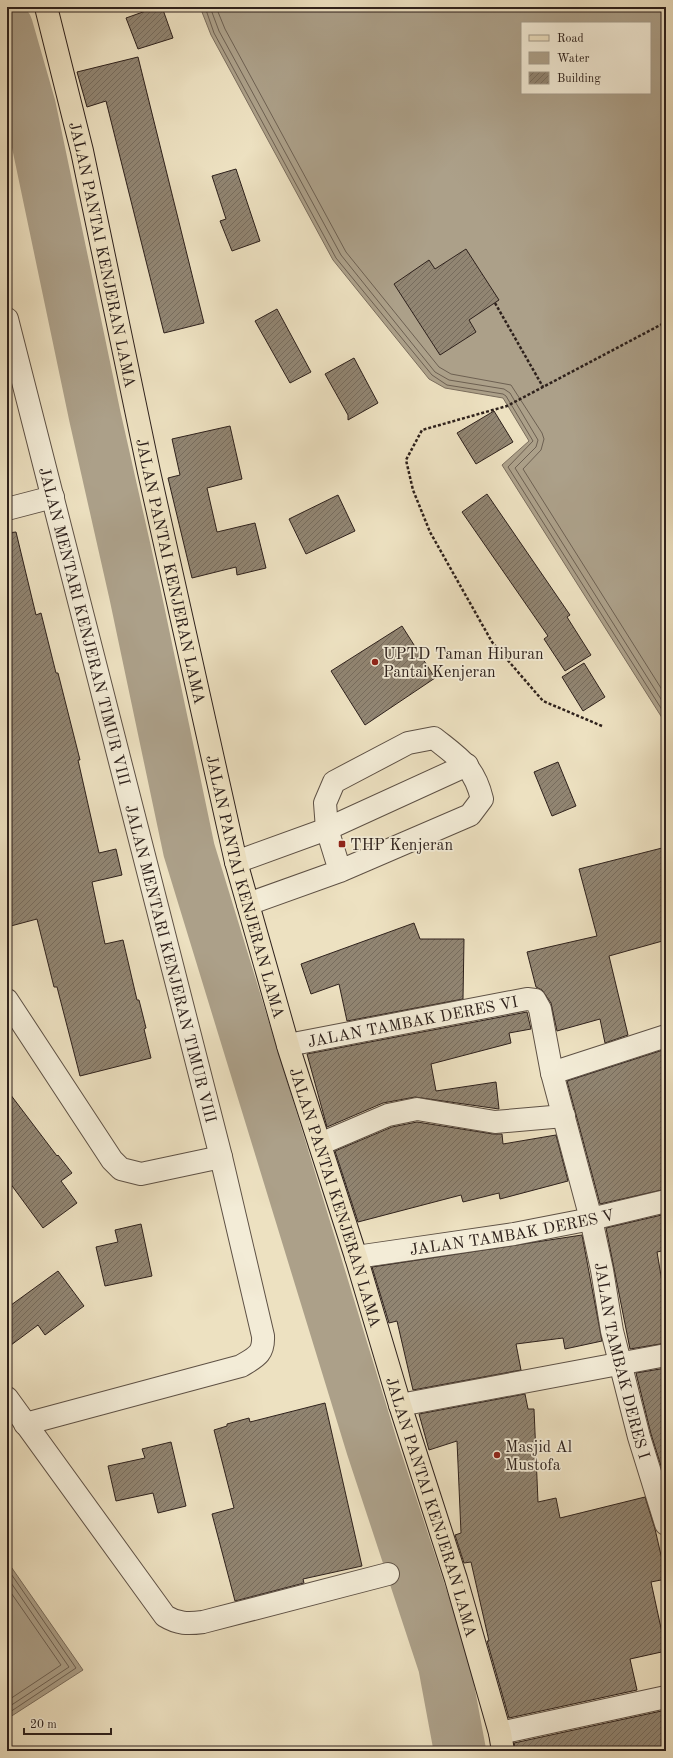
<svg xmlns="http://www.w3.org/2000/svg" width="673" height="1758" viewBox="0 0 673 1758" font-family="'Old Standard TT',serif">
<defs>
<pattern id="building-hatch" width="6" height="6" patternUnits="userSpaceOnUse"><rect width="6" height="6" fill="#918572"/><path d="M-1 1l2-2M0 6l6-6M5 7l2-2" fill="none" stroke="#776c5d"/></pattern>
</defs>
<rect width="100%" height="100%" fill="#ede1c1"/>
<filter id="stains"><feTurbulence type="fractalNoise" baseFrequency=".005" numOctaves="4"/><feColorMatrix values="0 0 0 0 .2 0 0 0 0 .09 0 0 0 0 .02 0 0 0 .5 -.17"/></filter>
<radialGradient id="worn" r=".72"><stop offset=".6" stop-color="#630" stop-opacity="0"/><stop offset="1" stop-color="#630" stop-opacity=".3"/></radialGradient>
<g fill="#aca089" stroke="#7a6d5d" fill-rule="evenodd">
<path d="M200 7H666V724L502 465 529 441 503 398 445 388 429 379 333 260 211 35ZM522 23H650V93H522Z"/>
<path d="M7 1561 83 1670 7 1719Z"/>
</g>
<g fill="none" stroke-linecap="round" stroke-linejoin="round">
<g stroke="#6d6052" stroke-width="1">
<path d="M205 7 214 33 336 258 432 375 447 385 503 394 506 396 533 441 508 467 666 716"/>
<path d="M210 7 219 31 341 255 435 372 449 380 504 389 510 393 538 440 536 447 515 468 666 707"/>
<path d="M216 7 225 29 346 252 439 367 451 374 511 385 542 433 544 439 541 450 523 469 666 696"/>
<path d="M7 1568 76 1668 7 1714"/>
<path d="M7 1577 69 1667 7 1708"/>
<path d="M7 1587 61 1665 7 1701"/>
</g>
<path stroke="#aca089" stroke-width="52" d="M7 27 30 107 95 417 135 594 189 850 372 1447 444 1665 460 1751"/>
</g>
<g fill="url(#building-hatch)" stroke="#2e211c">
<path d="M157 7H162L173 38 138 49 126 18Z"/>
<path d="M138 57 204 323 164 333 106 101 87 107 77 72Z"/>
<path d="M236 169 260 241 232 251 220 221 226 219 212 176Z"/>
<path d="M466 249 499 300 469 320 476 332 440 355 394 284 429 260 435 269Z"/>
<path d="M277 309 311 372 290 383 255 321Z"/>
<path d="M354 358 378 403 348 420V415L325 374Z"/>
<path d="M494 411 513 442 476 464 457 433Z"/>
<path d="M230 426 242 479 207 488 217 532 255 523 266 568 237 575 236 567 192 578 168 478 180 475 172 439Z"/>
<path d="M487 494 570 615 567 617 591 655 565 671 544 639 548 636 462 512Z"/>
<path d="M338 495 355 531 306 554 289 519Z"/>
<path d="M16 532 36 615 41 613 56 673H58L80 760H78L99 853 116 849 122 875 92 882 105 944 123 940 137 1000H139L146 1028 144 1029 151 1058 80 1076 57 987H54L37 919 7 927V533Z"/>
<path d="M402 626 435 678 365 725 331 671Z"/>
<path d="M584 663 605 697 583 711 562 677Z"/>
<path d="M558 762 576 806 552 816 534 772Z"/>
<path d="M666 847V940L609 956 628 1035 605 1043 600 1019 557 1031 551 1003 542 990 536 987 527 952 597 936 579 869Z"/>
<path d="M414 923 420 939H464L463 999 347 1021 339 984 311 994 301 964Z"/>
<path d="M527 1012 531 1029 509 1033 511 1043 431 1064 436 1091 496 1082 499 1109 415 1097 383 1103 327 1127 307 1054Z"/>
<path d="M666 1049V1189L600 1204 567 1081Z"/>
<path d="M7 1090 57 1156 58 1155 72 1173 61 1181 77 1203 43 1228 7 1179Z"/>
<path d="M417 1122 493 1134H502L503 1144 556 1135 568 1181 500 1199 499 1193 463 1202 461 1195 358 1222 335 1151 392 1127Z"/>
<path d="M666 1214V1250L657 1252 666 1305V1343L630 1349 606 1228Z"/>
<path d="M141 1224 152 1276 105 1286 96 1247 118 1242 115 1230Z"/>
<path d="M582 1235 602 1341 565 1349 563 1338 516 1344 521 1370 413 1390 397 1321 389 1323 372 1267Z"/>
<path d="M58 1271 84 1306 45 1335 38 1325 7 1348V1308Z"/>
<path d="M666 1368V1482L651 1434 636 1373Z"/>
<path d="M525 1394 528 1409H534L538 1502 556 1498 560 1518 645 1497 655 1529 666 1577V1579L651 1582 666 1651 630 1659 637 1690 509 1718 487 1641H489L471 1562 464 1563 455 1535 461 1533 457 1441 429 1450 419 1414Z"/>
<path d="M325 1403 362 1566 303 1579 304 1583 235 1601 212 1514 234 1508 214 1430 227 1426V1424L249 1418 250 1422Z"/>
<path d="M171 1442 186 1506 158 1513 153 1493 116 1501 108 1466 145 1458 142 1449Z"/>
<path d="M666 1710V1751H516L514 1743Z"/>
</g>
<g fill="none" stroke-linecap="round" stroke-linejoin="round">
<g stroke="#5e5145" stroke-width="24">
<g id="minor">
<path id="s1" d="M7 319 221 1157 263 1336C264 1354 256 1357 241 1366L25 1424"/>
<path d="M7 509 53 497"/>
<path d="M236 862 327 829 467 765"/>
<path d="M248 904 340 871 470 815 482 799C474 766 459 758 434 738L408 743 334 782 325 803 327 829 340 871"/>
<path d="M7 1000 112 1160 121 1169 141 1174 221 1157"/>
<path id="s2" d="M666 1036 552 1073 591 1219 602 1270 612 1331 639 1437 666 1524"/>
<path id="s3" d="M288 1045 527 999 535 1000 540 1009 552 1073"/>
<path d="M320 1144 388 1115 417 1109 495 1122 564 1116"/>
<path id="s4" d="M356 1257 514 1234 591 1219 666 1201"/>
<path d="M7 1398 165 1616C178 1624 188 1624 203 1622L388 1574"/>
<path d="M400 1405 666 1355"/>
<path d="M500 1733 666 1697"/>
</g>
</g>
<g stroke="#2e211c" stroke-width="24">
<g id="major">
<path id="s5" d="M46 7 82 151 149 472 236 862 289 1049 356 1257 400 1405 456 1579 500 1733 503 1751"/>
</g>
</g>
<g stroke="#2e211c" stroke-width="2.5" stroke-dasharray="3 2" stroke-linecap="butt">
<path d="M495 303 543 387"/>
<path d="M602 726 543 701 492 642 430 532 413 490 406 460 422 430 507 406 666 322"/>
</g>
<use href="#minor" stroke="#f3ecd7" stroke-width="22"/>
<use href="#major" stroke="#ede1c1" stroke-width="22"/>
</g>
<g fill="#8f2418" stroke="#f3ecd7" stroke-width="1.5">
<circle cx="375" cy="662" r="4"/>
<rect x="338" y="840" width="8" height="8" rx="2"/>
<circle cx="497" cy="1455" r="4"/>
</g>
<g text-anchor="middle" stroke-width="3.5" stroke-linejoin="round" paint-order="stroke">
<g font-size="16" fill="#2e211c" stroke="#f3ecd7">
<text dy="6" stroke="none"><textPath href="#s5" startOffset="254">JALAN PANTAI KENJERAN LAMA</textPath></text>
<text dy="6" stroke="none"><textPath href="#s5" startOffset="578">JALAN PANTAI KENJERAN LAMA</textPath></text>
<text dy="6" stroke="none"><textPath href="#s1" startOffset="317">JALAN MENTARI KENJERAN TIMUR VIII</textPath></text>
<text dy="6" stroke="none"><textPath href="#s5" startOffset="902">JALAN PANTAI KENJERAN LAMA</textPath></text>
<text dy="6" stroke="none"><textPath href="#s1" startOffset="665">JALAN MENTARI KENJERAN TIMUR VIII</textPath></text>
<text dy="6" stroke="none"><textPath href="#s3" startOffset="127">JALAN TAMBAK DERES VI</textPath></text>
<text dy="6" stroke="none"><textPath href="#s5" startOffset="1226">JALAN PANTAI KENJERAN LAMA</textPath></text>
<text dy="6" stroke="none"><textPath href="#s4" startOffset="158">JALAN TAMBAK DERES V</textPath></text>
<text dy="6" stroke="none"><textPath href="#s2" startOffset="416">JALAN TAMBAK DERES I</textPath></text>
<text dy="6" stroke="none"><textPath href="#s5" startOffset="1550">JALAN PANTAI KENJERAN LAMA</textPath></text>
</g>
<g font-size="16" fill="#2e211c" stroke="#f3ecd7" text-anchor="start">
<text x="383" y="659">UPTD Taman Hiburan<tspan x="383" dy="18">Pantai Kenjeran</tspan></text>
<text x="350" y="850">THP Kenjeran</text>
<text x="505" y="1452">Masjid Al<tspan x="505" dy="18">Mustofa</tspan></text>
</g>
</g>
<rect width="673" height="1758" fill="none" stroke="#ede1c1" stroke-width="24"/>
<rect x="8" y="8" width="657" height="1742" fill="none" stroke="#2e211c" stroke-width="2"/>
<rect x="12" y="12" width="649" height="1734" fill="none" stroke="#2e211c"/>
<rect x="521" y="22" width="130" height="72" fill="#f3ecd7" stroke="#a49b8c"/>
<rect x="529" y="35" width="20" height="6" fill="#ede1c1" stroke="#a49b8c"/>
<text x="557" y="42" font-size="12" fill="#2e211c">Road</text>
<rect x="529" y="52" width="20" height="12" fill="#aca089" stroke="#a49b8c"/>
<text x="557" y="62" font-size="12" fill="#2e211c">Water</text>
<rect x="529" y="72" width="20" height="12" fill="url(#building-hatch)" stroke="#a49b8c"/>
<text x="557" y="82" font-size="12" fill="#2e211c">Building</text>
<path d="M24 1728v6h87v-6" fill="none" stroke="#2e211c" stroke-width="2"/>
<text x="30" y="1728" font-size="12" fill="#2e211c" stroke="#f3ecd7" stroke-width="3" paint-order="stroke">20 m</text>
<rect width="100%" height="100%" filter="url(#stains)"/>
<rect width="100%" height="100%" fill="url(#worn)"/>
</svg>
